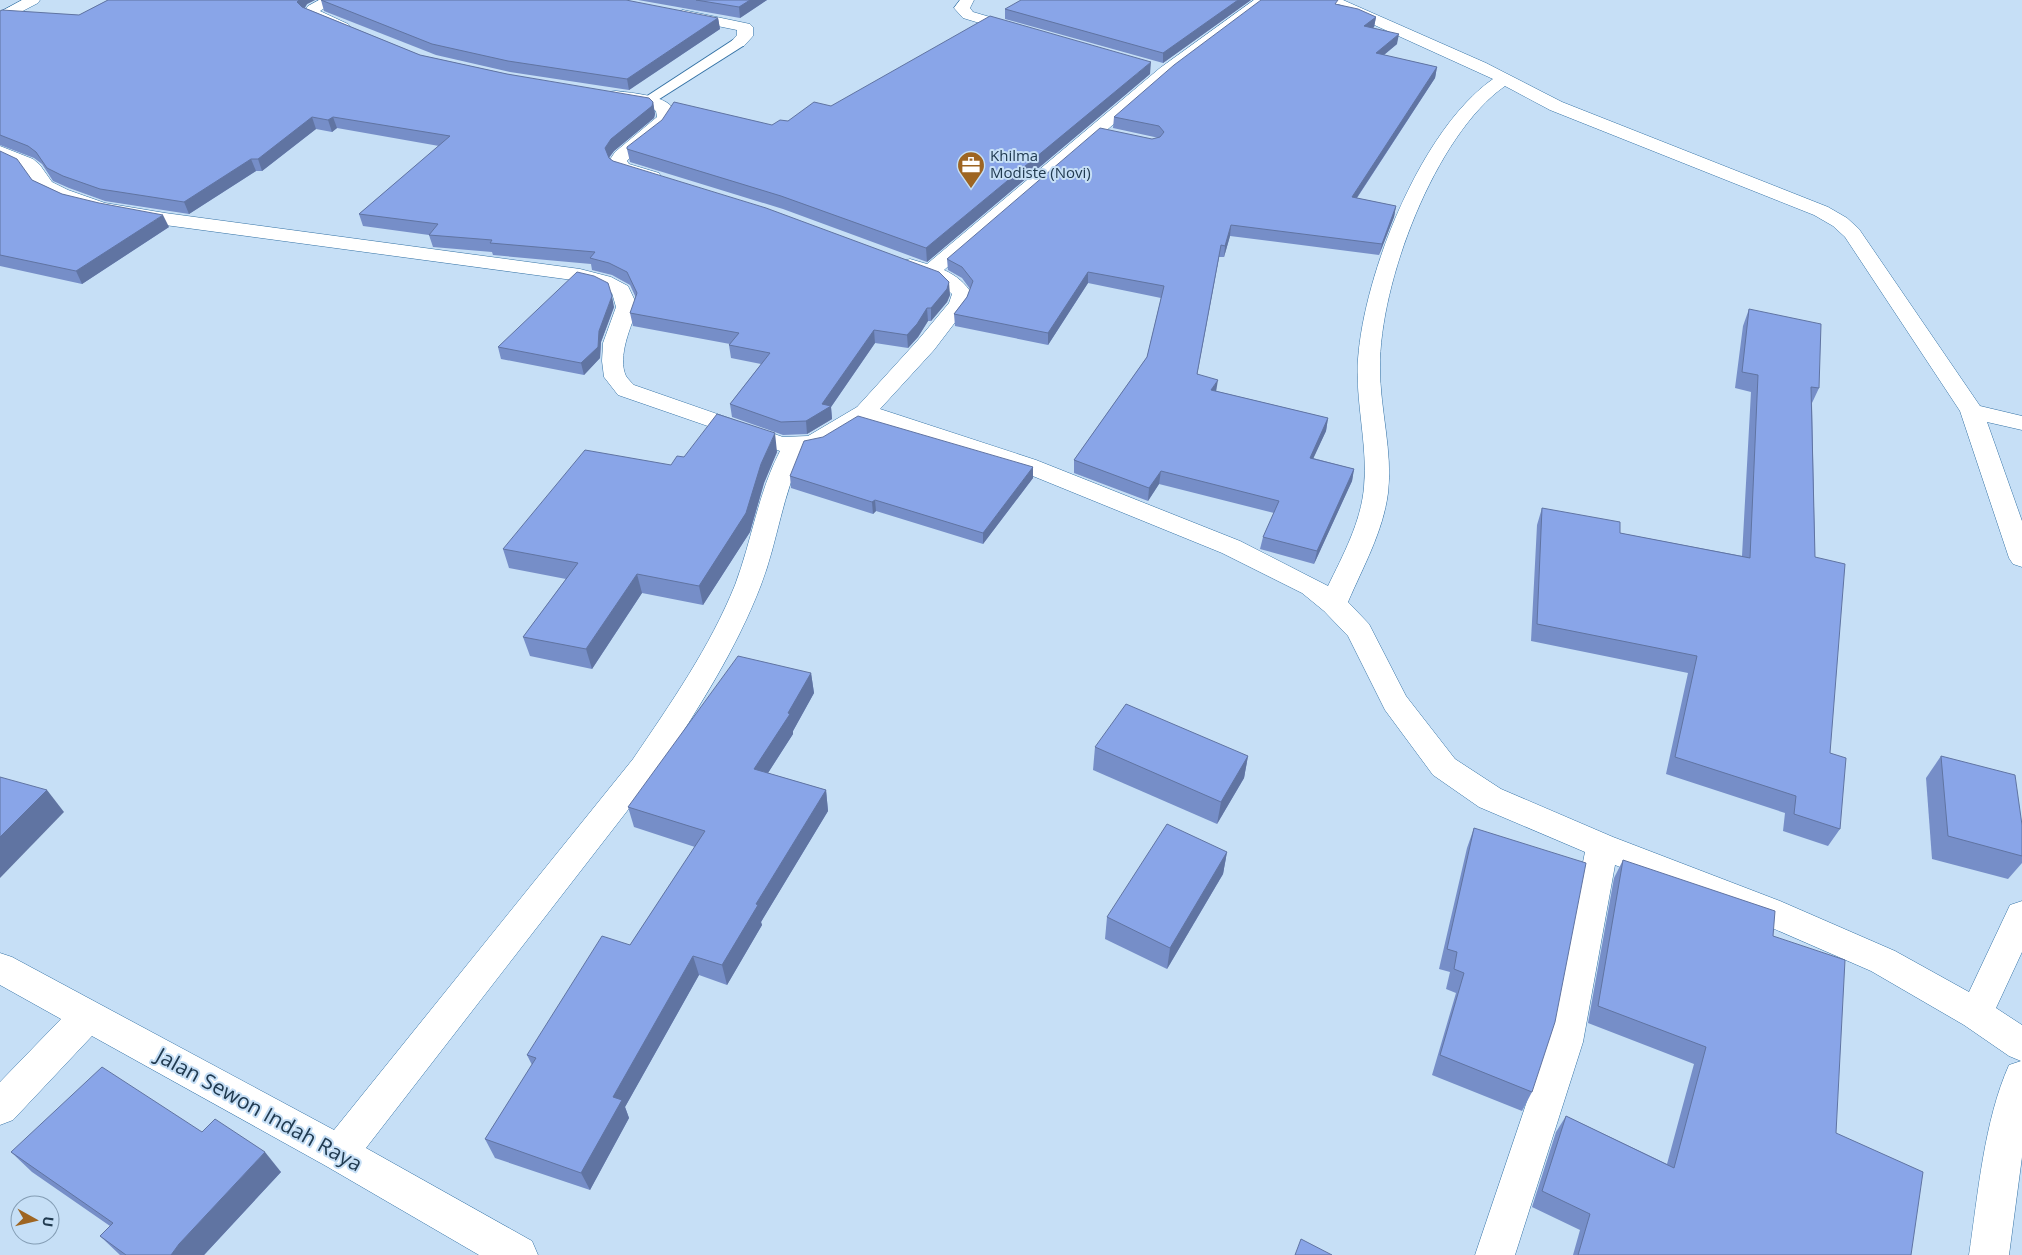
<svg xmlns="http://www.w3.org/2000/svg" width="2022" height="1255" viewBox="0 0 2022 1255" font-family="'Open Sans',sans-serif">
<rect width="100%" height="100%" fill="#c6dff6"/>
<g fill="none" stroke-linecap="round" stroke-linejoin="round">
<g stroke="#3472a5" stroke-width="2">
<path id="lane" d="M738 39 745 43 743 46 653 103H643L641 100 733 40Z"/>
</g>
<g stroke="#3472a5" stroke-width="1">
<g id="street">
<path d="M22 0H40L38 3 0 23V12Z"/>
<path d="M319 0H337L320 11 348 24 351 27 348 30H338L306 16 303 13 308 6Z"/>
<path d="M960 0H974L970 8 973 12 1024 27 1027 30 1024 33 1019 35 963 18 954 8Z"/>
<path d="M1254 0H1271L1172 74 944 270C957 276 965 283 972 294L966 308 934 350 880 409 1036 460 1240 541 1328 586C1343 555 1361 522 1364 487 1368 444 1355 402 1358 359 1364 274 1421 129 1493 79L1326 3 1324 0H1343L1486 63 1562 102 1828 207 1847 218 1859 229 1980 406 2022 416V430L1987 422 2022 521V567L2013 564 2009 558 1960 411 1845 237 1833 226 1814 215 1550 110 1505 86C1435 135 1379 284 1380 368 1380 410 1393 452 1388 493 1383 532 1363 567 1348 602L1369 624 1406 696 1455 759 1501 789 1613 837 1780 901 1895 951 1969 992 2010 905 2022 901V952L1996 1008 2022 1025V1157L2009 1255H1969C1978 1194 1984 1121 2009 1065L2021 1061 2009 1056 1964 1025 1871 971 1756 921 1615 865 1583 1042 1515 1255H1475L1547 1042 1585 852 1479 807 1433 775 1385 710 1348 636 1324 611 1302 593 1222 553 1018 470 867 420 823 447 804 451C782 494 778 541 761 585 735 653 694 715 655 775L366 1148 532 1241 538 1255H479L326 1166 92 1036 13 1120 0 1125V1082L61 1019 0 985V953L12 957 334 1130 633 759C671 703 710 647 735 585 752 540 758 493 780 451L618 395 604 377 602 361 603 343 616 307 612 293 597 285 580 281 165 225 105 214 69 204 39 190 24 170 0 157V146L33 159 40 165 52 182 68 190 105 203 165 213 580 269 611 277 628 286 638 307C631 326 617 357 626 376 628 379 632 383 634 385L783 437 808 436 857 407 918 340 949 303 952 294C937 278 907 276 900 265L903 261 910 259 927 264 1160 68Z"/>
<path d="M683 10 750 24 753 27V36L744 46H732L730 43 737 35V30L678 18 675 15 678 12Z"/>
<path d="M616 91C632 93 694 97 668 126 657 140 639 147 627 161L629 164 659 173 661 177 659 181C646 184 612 174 609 161L615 152 657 117 656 111 643 104 610 100 608 96 610 92Z"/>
</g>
</g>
<use href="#lane" fill="#fff" fill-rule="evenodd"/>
<use href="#street" fill="#fff" fill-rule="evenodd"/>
</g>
<g fill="#768ec8">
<path d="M108 0H315L307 4 305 8 420 55 507 74 653 102 655 114 654 118 614 151 609 158 613 161 950 295 947 302 931 321H928L918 337 908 348 875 343 831 407 832 419 807 434 783 435 732 417 730 404 761 364 731 358 729 345 730 344 633 326 630 313 636 298 630 285 612 275 592 270 591 264 493 255 492 252 433 247 429 235 363 226 359 214 439 146 337 128 332 132 316 129 262 171H256L189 214 105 201 69 188 53 181 42 164 34 158 0 145V11L79 15Z"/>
<path d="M321 0 718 18 720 29 629 90 510 72 436 55 324 11Z"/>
<path d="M638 0H767L740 18Z"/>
<path d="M1251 0 1163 63 1005 19V9Z"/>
<path d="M1338 4 1376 17 1374 27 1373 28 1397 44 1384 55 1437 67 1435 78 1357 198 1396 206 1394 217 1379 255 1230 236 1224 257H1219L1197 374 1216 391 1328 418 1326 431 1313 458 1354 469 1352 481 1314 564 1260 549 1263 537 1274 513 1159 484 1148 501 1074 473V460L1147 357 1161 298 1088 283 1048 345 955 326 954 314 967 297 970 289 962 278 948 270 947 259 1152 139 1159 138 1113 128 1114 117Z"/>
<path d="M1150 74 927 262 783 209 630 162 627 149 772 125 788 121 831 106Z"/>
<path d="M0 151 32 180 62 194 169 227 82 284 0 266Z"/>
<path d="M614 307 601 342 600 358 584 375 501 359 498 347Z"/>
<path d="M1749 309 1819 388 1812 403 1815 557 1830 753 1840 829 1828 846 1783 831 1785 813 1666 774 1688 673 1531 641 1537 525 1542 508 1620 533 1742 556 1751 392 1735 388 1743 326Z"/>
<path d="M777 452 764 483 750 532 703 605 642 593 592 669 530 656 523 637 566 579 509 568 503 549 671 465 684 457Z"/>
<path d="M1033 467V478L983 544 876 511 873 514 791 488 790 476Z"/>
<path d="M811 673 814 693 793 731V734L768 773 826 790 828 811 761 922 762 925 727 985 699 975 625 1107 629 1118 590 1190 495 1158 485 1139 532 1065 527 1055 630 945 695 847 634 827 628 807Z"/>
<path d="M1095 747 1248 756 1244 778 1217 824 1093 770Z"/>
<path d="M1941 756 2022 825V863L2008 879 1932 859 1926 778Z"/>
<path d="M1474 828 1532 1092 1522 1111 1432 1075 1456 993 1446 989 1450 972 1439 969 1467 848Z"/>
<path d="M1227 852 1223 874 1167 969 1105 939 1107 917Z"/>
<path d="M1623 860 1773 936 1836 1133 1911 1255H1573L1580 1230 1532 1207 1556 1132 1566 1116 1667 1164 1694 1064 1588 1023 1614 878Z"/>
<path d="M202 1132 281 1172 204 1255H120L100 1236 110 1226 32 1172 11 1152Z"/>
</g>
<g fill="#6074a2">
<path d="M299 0H315L307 4 301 13 297 2Z"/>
<path d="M750 0H767L740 18 739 7Z"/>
<path d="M1238 0H1251L1163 63V53Z"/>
<path d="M1376 17 1374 27 1362 36 1364 26Z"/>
<path d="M718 18 720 29 629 90 627 79Z"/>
<path d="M1399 34 1397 44 1374 63 1376 53Z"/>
<path d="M1151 62 1150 74 927 262 926 248Z"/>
<path d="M1437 67 1435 78 1350 208 1352 197Z"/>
<path d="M653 102 655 114 654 118 614 151 607 160 605 148 611 139Z"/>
<path d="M312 117 316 129 262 171 258 159Z"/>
<path d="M333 117 337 128 332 132 328 120Z"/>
<path d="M251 159 256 171 189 214 184 202Z"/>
<path d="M1396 206 1394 217 1379 255 1382 244Z"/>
<path d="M163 215 169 227 82 284 76 271Z"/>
<path d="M1231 225 1230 236 1224 257 1225 246Z"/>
<path d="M1221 245 1219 257 1195 386 1197 374Z"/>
<path d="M1088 272V283L1048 345V333Z"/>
<path d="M949 282 950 295 947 302 931 321V308Z"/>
<path d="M612 296 614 307 601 342 600 358 584 375 581 363 599 331Z"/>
<path d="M927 308 928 321 918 337 908 348 907 335Z"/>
<path d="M874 330 875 343 831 407 832 419 807 434 806 421 822 404Z"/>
<path d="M1218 380 1216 392 1211 390Z"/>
<path d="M1328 418 1326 431 1308 470 1310 458Z"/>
<path d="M775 433 777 452 764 483 750 532 703 605 699 586 761 464Z"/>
<path d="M1033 467V478L983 544V533Z"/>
<path d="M1354 469 1352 481 1314 564 1317 551Z"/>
<path d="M1161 471 1159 484 1148 501 1149 488Z"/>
<path d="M875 500 876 511 873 514 872 502Z"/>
<path d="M637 574 642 593 592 669 586 649Z"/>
<path d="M811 673 814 693 793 731V734L757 790 754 769Z"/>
<path d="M1248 756 1244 778 1217 824 1221 802Z"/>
<path d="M47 790 64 812 0 878V837Z"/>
<path d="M826 790 828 811 761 922 762 925 727 985 722 965 756 904Z"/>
<path d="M1227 852 1223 874 1167 969 1170 948Z"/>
<path d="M693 956 699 975 625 1107 629 1118 590 1190 581 1173 613 1097Z"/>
<path d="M265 1152 281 1172 204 1255H171L179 1244Z"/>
</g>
<g fill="#89a5e8" stroke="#6074a2">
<path d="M108 0H299L297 2 302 7 420 55 507 74 649 98 653 102 652 106 611 139 605 148 609 158 613 161 766 208 939 272 949 282 947 289 931 308H927L917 324 907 335 874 330 822 404 831 406 806 421 781 422 730 404 770 353 729 345 739 333 630 313 637 293 627 272 609 263 590 258 595 252 490 243 492 240 429 235 438 224 359 214 450 136 333 117 328 120 312 117 258 159H251L184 202 100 189 63 176 47 168 36 152 28 146 0 135V11L2 10 79 15Z"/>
<path d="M321 0H626L718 18 627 79 508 61 432 44Z"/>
<path d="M696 0H750L739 7Z"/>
<path d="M1021 0H1238L1163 53 1005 9Z"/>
<path d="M1261 0H1338L1335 4 1358 9 1376 17 1364 26 1399 34 1376 53 1437 67 1352 197 1396 206 1382 244 1231 225 1225 246 1221 245 1197 374 1218 380 1211 390 1328 418 1310 458 1354 469 1317 551 1263 537 1279 501 1161 471 1149 488 1074 460 1147 357 1164 286 1088 272 1048 333 954 314 967 297 973 281 962 267 947 259 1100 128 1152 139 1160 137 1164 132 1159 126 1114 117 1174 65Z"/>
<path d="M990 16 1151 62 926 248 781 196 627 149V147L662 120 674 102 772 125 780 120 788 121 814 102 831 106Z"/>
<path d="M0 151 17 159 32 180 62 194 99 203 163 215 76 271 0 255Z"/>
<path d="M577 272 594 276 608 283 612 296 599 331 598 347 581 363 498 347Z"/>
<path d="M1749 309 1821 324 1819 388 1811 387 1815 557 1845 564 1830 753 1846 758 1840 829 1794 814 1796 796 1675 757 1697 656 1537 624 1542 508 1620 522V533L1750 558 1758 375 1742 372Z"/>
<path d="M717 414 775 433 761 464 746 513 699 586 637 574 586 649 523 637 578 563 503 549 585 450 671 465 677 456 684 457Z"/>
<path d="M858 416 1033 467 983 533 875 500 872 502 790 476 804 441 823 437Z"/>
<path d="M738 656 811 673 788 713 790 714 754 769 826 790 756 904 758 905 722 965 693 956 613 1097 622 1100 581 1173 485 1139 536 1058 527 1055 602 936 630 945 705 831 628 807Z"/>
<path d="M1126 704 1248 756 1221 802 1095 747Z"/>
<path d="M1941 756 2015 775 2022 825V856L1948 836Z"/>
<path d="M0 777 47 790 0 837Z"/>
<path d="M1167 824 1227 852 1170 948 1107 917Z"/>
<path d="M1474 828 1586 863 1555 1022 1532 1092 1440 1055 1464 973 1454 969 1457 952 1447 949Z"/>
<path d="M1623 860 1775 911 1773 936 1845 960 1836 1133 1923 1172 1911 1255H1578L1590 1214 1542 1191 1566 1116 1674 1168 1706 1047 1598 1006Z"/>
<path d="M102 1067 202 1132 215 1119 265 1152 179 1244 171 1255H126L100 1236 113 1223 11 1152Z"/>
<path d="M1301 1239 1332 1255H1295Z"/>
</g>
<defs>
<g id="office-pin" transform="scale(1.4375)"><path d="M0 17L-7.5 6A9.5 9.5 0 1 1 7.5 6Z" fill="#9e6522" stroke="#c6dff6"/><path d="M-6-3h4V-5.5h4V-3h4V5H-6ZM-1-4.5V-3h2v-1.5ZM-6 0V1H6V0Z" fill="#fff"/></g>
</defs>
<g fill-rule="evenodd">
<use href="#office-pin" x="971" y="165"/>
</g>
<g text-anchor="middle" stroke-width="4" stroke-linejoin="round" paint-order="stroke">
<g font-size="15" fill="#203a50" stroke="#c6dff6" text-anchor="start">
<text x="990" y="161">Khilma<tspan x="990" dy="17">Modiste (Novi)</tspan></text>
</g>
<g font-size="21" fill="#203a50" stroke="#c6dff6">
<text transform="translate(259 1110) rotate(29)" y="7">Jalan Sewon Indah Raya</text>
</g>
</g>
<g transform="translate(35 1220) rotate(98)"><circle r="24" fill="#c6dff6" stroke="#849db4"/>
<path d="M0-4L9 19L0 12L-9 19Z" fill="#9e6522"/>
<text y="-8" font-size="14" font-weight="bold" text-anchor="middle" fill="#203a50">U</text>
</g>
</svg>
